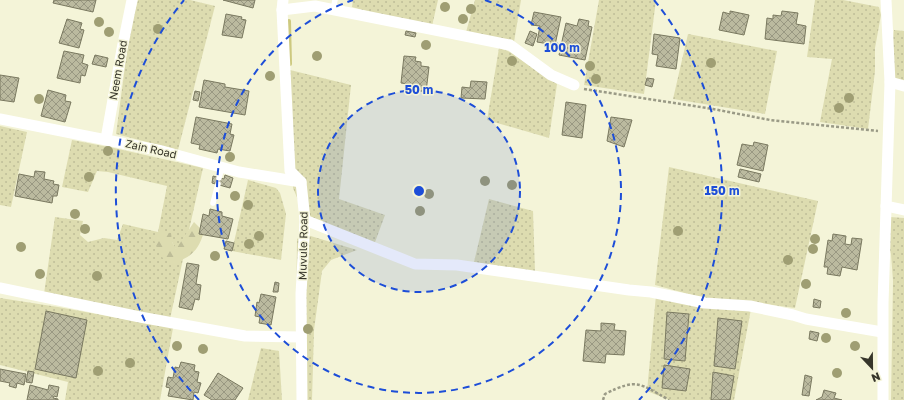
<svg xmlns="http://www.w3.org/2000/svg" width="904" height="400" viewBox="0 0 904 400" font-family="'Golos Text',sans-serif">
<defs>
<pattern id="grass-dots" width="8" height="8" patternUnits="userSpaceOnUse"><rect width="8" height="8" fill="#dddcb0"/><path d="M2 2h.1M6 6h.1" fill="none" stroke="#bebd98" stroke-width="1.8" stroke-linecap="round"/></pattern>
<pattern id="forest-firs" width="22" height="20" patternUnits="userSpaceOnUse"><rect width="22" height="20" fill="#dddcb0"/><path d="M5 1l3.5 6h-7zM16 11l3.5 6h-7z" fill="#bebd98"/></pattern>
<pattern id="building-cross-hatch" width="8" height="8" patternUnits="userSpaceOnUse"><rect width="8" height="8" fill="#bbba9f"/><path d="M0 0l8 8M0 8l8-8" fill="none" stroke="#999882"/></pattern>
</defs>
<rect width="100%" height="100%" fill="#f4f4d8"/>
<g fill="url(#grass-dots)">
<path d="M138 0H190L215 6 178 150 116 134 130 29Z"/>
<path d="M353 0H438L432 26 377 14 352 7Z"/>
<path d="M475 0H521L514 42 466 32Z"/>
<path d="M599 0H656L644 94 584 85Z"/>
<path d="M815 0H843L879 7 881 15 875 48V71L868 129 820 122 832 59 807 57Z"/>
<path d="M894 30 904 31V85L891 78 889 66Z"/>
<path d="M688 34 777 51 765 114 673 99Z"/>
<path d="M499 48 510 52 557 84 549 138 487 120Z"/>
<path d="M290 70 351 85 339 199 385 215 374 245 315 227 301 207 293 188Z"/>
<path d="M0 126 27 132 11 207 0 205Z"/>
<path d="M72 140 114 148 203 168 189 230 176 250 172 242 158 232 183 259 170 319 44 294 55 217 83 221 80 235 88 242 104 238 117 240 123 224 158 232 167 186 108 172 97 171 88 192 62 187Z"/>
<path d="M669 167 818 201 795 308 745 301 703 298 655 285Z"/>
<path d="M248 180 276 188 280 193 286 214 281 260 232 251Z"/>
<path d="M489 199 533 211 535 272 474 262Z"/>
<path d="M890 217 904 218V400H891L893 281 891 254 883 224Z"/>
<path d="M304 234 357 250 331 260 322 271 314 330 312 400H307L296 326 297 239Z"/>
<path d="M656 295 751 309 734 400H669L647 391Z"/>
<path d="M0 298 58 307 173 328 160 400H65L68 382 0 365Z"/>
<path d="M261 348 279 351 282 400H248Z"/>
</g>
<path fill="url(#forest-firs)" d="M194 222 204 232C198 251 192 256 173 264 160 259 159 253 154 240L158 232 171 233 172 242 176 249Z"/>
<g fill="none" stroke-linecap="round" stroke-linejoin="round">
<path stroke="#cdc97f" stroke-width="4" d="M289 21 290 64"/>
</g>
<g fill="url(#building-cross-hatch)" stroke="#7a7960">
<path d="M54 0H96L93 12 53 3Z"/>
<path d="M223 0H255L253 8Z"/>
<path d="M730 11 749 15 744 35 719 30 723 12 730 14Z"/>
<path d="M782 11 798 13 796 24 806 26 804 44 765 39 767 18 773 19V15L781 16Z"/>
<path d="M534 12 561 17 555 45 537 42 540 26 531 25Z"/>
<path d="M226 14 242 17 241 19 246 20 242 38 222 35Z"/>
<path d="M67 19 82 23 80 29 84 30 79 48 59 43Z"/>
<path d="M579 19 589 21 588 26 592 27 585 60 559 55 566 23 577 26Z"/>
<path d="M406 31 416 33 415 37 405 35Z"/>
<path d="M530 31 537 34 533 46 525 43Z"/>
<path d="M654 34 680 38 676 69 656 66 658 55 652 54Z"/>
<path d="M64 51 84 55 82 63 88 65 85 76 81 75 80 83 57 78Z"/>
<path d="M95 55 108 58 106 67 92 64Z"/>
<path d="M404 56 416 57 415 61 421 62V66L429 67 426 92 415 90V85L401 83Z"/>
<path d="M0 75 19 78 14 102 0 100Z"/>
<path d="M647 78 654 79 652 87 645 85Z"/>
<path d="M204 80 225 84V87L249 91 245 115 199 107Z"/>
<path d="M471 81 487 82 485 99 461 98 462 87 470 88Z"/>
<path d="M48 90 66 95 65 101 71 102 65 122 41 116Z"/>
<path d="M195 91 200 92 198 101 193 100Z"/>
<path d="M566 102 586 105 582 138 562 135Z"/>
<path d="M196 117 232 124 230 134 234 135 230 151 218 149 217 153 199 149 200 145 191 143Z"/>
<path d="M611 117 632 120 624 147 607 141Z"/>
<path d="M754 142 768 145 763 171 737 165 742 144 753 146Z"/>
<path d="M740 169 761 174 759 182 738 177Z"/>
<path d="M35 171 45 172 44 179 54 181 53 184 59 185 57 196H53L52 203 15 196 19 174 34 177Z"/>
<path d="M225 175 233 178 230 188 212 183 213 176 224 179Z"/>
<path d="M210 209 222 212V216L233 219 228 239 199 234 203 214 209 216Z"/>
<path d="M833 234 846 236 845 244 851 245 852 238 862 239 857 270 842 267 840 276 827 274 828 267H824L828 240 832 241Z"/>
<path d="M226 241 234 243 232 251 224 249Z"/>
<path d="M187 263 199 265 196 284 201 285 199 300 195 299 192 310 179 307Z"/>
<path d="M275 282 279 283 278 292H273Z"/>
<path d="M261 294 276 297 271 325 259 323 260 317 255 316 257 302 259 303Z"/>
<path d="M814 299 821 301 820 308 813 307Z"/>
<path d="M46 311 87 320 76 378 35 369Z"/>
<path d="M667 312 689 314 685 361 664 359Z"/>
<path d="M718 318 742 321 735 369 714 366Z"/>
<path d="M601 323 615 324 614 330 626 331 624 355 606 354 605 363 583 361 586 330 601 331Z"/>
<path d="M810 331 819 333 817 341 809 339Z"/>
<path d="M181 362 195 365 194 371 199 372 197 382 201 383 198 393 194 392 193 400 168 396 170 388 166 387 168 377 173 378 175 367 179 368Z"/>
<path d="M664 365 690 369 686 391 662 388Z"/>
<path d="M0 369 26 374 24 385 17 383 16 388 9 386 10 383 0 381Z"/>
<path d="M28 371 34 372 32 383 26 382Z"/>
<path d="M713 372 734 376 730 400H711Z"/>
<path d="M218 373 243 388 235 400H212L204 395Z"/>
<path d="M805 375 812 377 809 396 802 395Z"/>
<path d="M30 385 48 390 49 385 59 387 57 397 54 396 53 398 58 399V400H27Z"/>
<path d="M824 390 836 393 834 398 842 400H816L822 397Z"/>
</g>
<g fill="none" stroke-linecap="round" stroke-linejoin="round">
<g stroke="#9a9a86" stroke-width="2.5" stroke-dasharray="3 2" stroke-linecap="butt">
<path d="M584 89 713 109 770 120 878 131"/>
<path d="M603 400 605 394C637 378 639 383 669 400"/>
</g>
<g stroke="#fff" stroke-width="5.5">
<path d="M333 10 335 0"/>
<path d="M219 178 222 167"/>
<path d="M213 203 218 184"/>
</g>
<g stroke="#fff" stroke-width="11">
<path d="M283 0 282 10 290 171 301 182 305 220 301 294 302 400"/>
<path d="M282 10 315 6 510 45 551 75 574 85"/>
<path d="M890 82 904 86"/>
<path d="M0 119 162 151 239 172 301 182"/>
<path d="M106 139 122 49 132 0"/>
<path d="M886 206 904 210"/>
<path d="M305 220 415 264 457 265 629 290 651 292 705 303 750 306 793 315 806 319 882 332"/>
<path d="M0 288 140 317 245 336 301 337"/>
<path d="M883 400V304L890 82 886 0"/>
</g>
</g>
<g fill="#9f9e73">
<circle cx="445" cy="7" r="5"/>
<circle cx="471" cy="9" r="5"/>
<circle cx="463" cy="19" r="5"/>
<circle cx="99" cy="22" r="5"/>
<circle cx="158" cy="29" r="5"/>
<circle cx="109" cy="32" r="5"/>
<circle cx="426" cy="45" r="5"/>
<circle cx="317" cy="56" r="5"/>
<circle cx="512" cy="61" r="5"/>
<circle cx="711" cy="63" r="5"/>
<circle cx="590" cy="66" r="5"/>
<circle cx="270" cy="76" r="5"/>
<circle cx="596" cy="79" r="5"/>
<circle cx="849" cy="98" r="5"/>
<circle cx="39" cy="99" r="5"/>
<circle cx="839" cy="108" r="5"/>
<circle cx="108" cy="151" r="5"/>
<circle cx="230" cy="157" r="5"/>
<circle cx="89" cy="177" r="5"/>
<circle cx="485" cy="181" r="5"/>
<circle cx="512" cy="185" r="5"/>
<circle cx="429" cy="194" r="5"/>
<circle cx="235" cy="196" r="5"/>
<circle cx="248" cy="205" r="5"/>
<circle cx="420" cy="211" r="5"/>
<circle cx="75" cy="214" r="5"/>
<circle cx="85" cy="229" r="5"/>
<circle cx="678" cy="231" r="5"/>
<circle cx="259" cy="236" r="5"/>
<circle cx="815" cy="239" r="5"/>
<circle cx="249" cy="244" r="5"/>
<circle cx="21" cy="247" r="5"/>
<circle cx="813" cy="249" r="5"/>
<circle cx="215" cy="256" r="5"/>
<circle cx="788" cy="260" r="5"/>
<circle cx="40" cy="274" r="5"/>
<circle cx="97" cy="276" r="5"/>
<circle cx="806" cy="284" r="5"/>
<circle cx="846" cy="313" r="5"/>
<circle cx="308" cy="329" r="5"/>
<circle cx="826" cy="338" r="5"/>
<circle cx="177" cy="346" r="5"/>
<circle cx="855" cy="346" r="5"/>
<circle cx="203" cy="349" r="5"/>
<circle cx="130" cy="363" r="5"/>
<circle cx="98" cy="371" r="5"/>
<circle cx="837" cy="373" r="5"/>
</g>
<circle cx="419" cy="191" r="101" fill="#1d4ed8" fill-opacity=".12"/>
<g fill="none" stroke="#1d4ed8" stroke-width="2" stroke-dasharray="7 5">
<circle cx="419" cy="191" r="101"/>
<path d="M485 0A202 202 0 1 1 353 0"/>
<path d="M199 400A303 303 0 0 1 184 0M654 0A303 303 0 0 1 639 400"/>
</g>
<g text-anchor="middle" stroke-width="3" stroke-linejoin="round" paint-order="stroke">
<g font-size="11" fill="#36352a" stroke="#f4f4d8">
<text transform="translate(118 70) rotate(-80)" y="4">Neem Road</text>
<text transform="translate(151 149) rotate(13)" y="4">Zain Road</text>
<text transform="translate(303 246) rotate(-89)" y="4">Muvule Road</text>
</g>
</g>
<circle cx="419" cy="191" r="6" fill="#1d4ed8" stroke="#f4f4d8" stroke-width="2"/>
<g font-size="12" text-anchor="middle" font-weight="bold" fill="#1d4ed8" stroke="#f4f4d8" stroke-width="3" stroke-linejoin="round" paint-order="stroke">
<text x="562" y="52">100 m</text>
<text x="419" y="94">50 m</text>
<text x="722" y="195">150 m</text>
</g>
<g transform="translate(872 368) rotate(158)" stroke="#f4f4d8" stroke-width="3" paint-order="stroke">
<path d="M0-3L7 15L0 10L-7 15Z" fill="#36352a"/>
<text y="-6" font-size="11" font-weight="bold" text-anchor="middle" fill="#36352a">N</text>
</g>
</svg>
